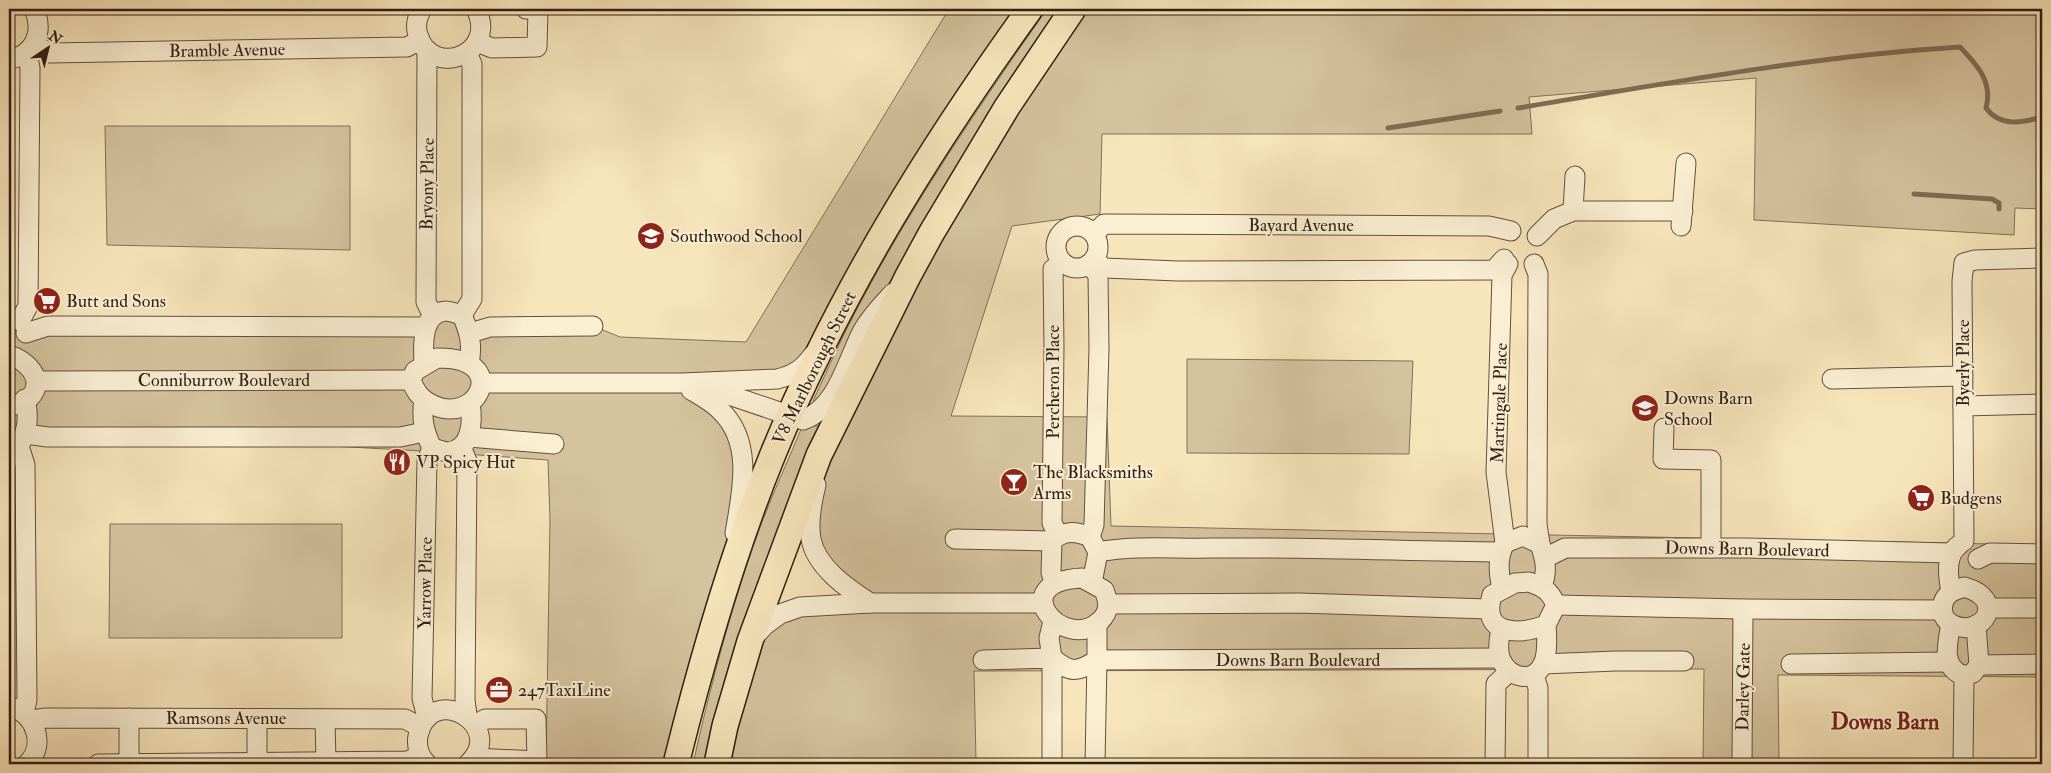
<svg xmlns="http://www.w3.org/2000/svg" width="2051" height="773" viewBox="0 0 2051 773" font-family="'IM FELL Double Pica',serif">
<rect width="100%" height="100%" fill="#f7e5bb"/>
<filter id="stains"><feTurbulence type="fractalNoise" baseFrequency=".004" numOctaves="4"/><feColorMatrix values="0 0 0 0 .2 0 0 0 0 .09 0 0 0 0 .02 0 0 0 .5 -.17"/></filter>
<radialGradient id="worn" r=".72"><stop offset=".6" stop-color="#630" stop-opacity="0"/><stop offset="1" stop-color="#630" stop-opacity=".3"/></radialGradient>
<g fill="#d5c39e" stroke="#827058">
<path d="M949 9H1030L804 367 683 383 721 410 742 484 676 764H546L550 519 548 460 423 451 54 431 9 444V323L58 333 418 324 472 299 470 333 593 326 620 337 746 342Z"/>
<path d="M1047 9H1063L896 275 858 329 828 391 817 403 813 401C828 369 842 336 859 305 914 201 980 105 1047 9Z"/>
<path d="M1073 9H2042V209L2015 208 2014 235 1754 220 1756 78 1529 97 1532 134H1102L1100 214 1012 226 951 416 1107 417 1111 526 2042 545V677L1778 675 1779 764H1703L1704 669 974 671 976 760H962L961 764H722L750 641 780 614 869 603 811 539 819 455Z"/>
<path d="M105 126H350V250L107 245Z"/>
<path d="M1187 359 1413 361 1409 454 1187 453Z"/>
<path d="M822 423 713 764H693C711 683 733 600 762 522 774 490 789 459 802 427L817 426Z"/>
<path d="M110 524H342V638H109Z"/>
<path d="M1398 760V764H1200V761Z"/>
</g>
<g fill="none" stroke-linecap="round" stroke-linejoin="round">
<g stroke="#7f6d56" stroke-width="5">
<path d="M1518 108C1664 84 1812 56 1960 47 1977 65 1993 81 1986 108 2000 127 2022 123 2042 117"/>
<path d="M1388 128 1500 111"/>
<path d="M1914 194 1992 199 1999 203V209"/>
</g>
<g stroke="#62503d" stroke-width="21">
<g id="minor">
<path d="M422 9C417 17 415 26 418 35 431 79 499 55 476 9"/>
<path d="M477 42 492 48 537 47 538 9H526"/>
<path d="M34 45 50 53 407 47 420 40"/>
<path d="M427 50 426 302 433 316"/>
<path d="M9 59C35 56 44 31 34 9"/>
<path d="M1573 211 1575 176"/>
<path d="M1681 226 1686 163"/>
<circle cx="1077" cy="247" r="21"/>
<path d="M1094 234 1104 224 1489 226 1511 231"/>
<path d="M1537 236 1554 219 1573 211H1683"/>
<path d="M1094 259 1104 268 1178 271 1494 270 1504 259"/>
<path d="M1089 264 1098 275 1099 348 1094 525 1090 537"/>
<path d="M1534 264 1538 274 1537 524 1540 544"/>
<path d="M462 315 472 299V64L467 53"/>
<path d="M20 321 28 306 30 68 27 53"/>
<path d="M26 333 48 326 426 327"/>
<path d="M470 333 490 327 593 326"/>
<path d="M9 355C43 366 47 401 9 406"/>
<path d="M437 358C512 357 478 426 433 405 421 399 416 393 411 380L415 371Z"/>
<path d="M424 364C423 346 421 312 446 311 451 311 457 314 462 315 469 331 473 345 469 363"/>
<path d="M1832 379 1963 376"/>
<path d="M37 381 411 380"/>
<path d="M482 383H682L777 379C794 375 803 369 813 355"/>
<path d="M705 389 732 396 803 420C837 408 847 361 862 332 870 317 882 305 893 293"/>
<path d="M691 390C701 396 712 402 720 410 754 442 742 492 735 533"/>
<path d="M424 400C421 419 424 431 432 448 437 449 444 452 448 452 472 450 473 421 470 403"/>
<path d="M1963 406 2042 404"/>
<path d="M1664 428 1663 459 1711 460V548"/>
<path d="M26 434 47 437H400L424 432"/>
<path d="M469 437 554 444"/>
<path d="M20 444C28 430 29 415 25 399"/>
<path d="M19 446 25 465 27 700 24 713"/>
<path d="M461 447 467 461 465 700 467 715"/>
<path d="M816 485C812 501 808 522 811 539 816 567 848 589 870 603"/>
<path d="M1058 535 1052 523 1054 347 1053 269 1062 262"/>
<path d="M955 539 1052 541"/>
<path d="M1964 541 1962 281 1964 263 1975 260 2042 258"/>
<path d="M1505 543 1496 472 1502 275 1508 264"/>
<path d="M1098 552C1136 545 1173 549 1212 548 1308 547 1404 551 1500 552"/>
<path d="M1545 558 1565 548H1746L1951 553"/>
<path d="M1978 559 1990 553 2042 554"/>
<path d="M1082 578 1104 590C1109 603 1110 611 1100 621 1064 654 1002 582 1082 578Z"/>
<path d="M1529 582C1544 587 1550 591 1556 605L1546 625C1519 635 1480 636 1492 595L1515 583Z"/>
<path d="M1054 583 1051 572 1052 541C1064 530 1075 531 1090 537L1098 552 1092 583"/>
<path d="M1964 587C2008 599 1983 638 1953 625 1940 619 1939 602 1950 593 1954 590 1960 589 1964 587Z"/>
<path d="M1502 588C1498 572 1497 557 1505 543L1523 536 1540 544C1545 559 1548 571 1542 586"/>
<path d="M1951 592C1948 576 1945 555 1959 545"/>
<path d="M1109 604 1299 603 1488 609"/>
<path d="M1556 605 1743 609 1942 610"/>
<path d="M1989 608H2042"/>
<path d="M1053 621 1049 638 1052 658C1071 673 1076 673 1097 660V623"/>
<path d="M1951 624C1947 645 1941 667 1964 676L1973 673 1979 665 1976 625"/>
<path d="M1501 629C1499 638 1497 651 1501 660 1509 677 1533 685 1543 664 1548 654 1547 637 1546 625"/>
<path d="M753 638 765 625 780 614 800 607 870 603H1043"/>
<path d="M983 660 1052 658V764"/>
<path d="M1543 664 1616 661H1684"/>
<path d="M1791 664 1948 662"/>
<path d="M1979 665 2042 664"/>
<path d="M1534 675 1538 688V764"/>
<path d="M9 707C35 711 47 746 27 764"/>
<path d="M129 718V764"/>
<path d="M427 718 422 698 427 461 432 448"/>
<path d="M325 719 326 762"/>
<path d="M31 720 46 718 405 719 420 727"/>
<path d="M474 758 537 761 536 719H485L476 725"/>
<path d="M257 763V719"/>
<path d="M98 764 407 761 420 756"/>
<path d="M427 764C420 757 416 747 418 736 430 680 509 726 468 764"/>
<path d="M1095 764 1097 660 1500 658"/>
<path d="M1495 764 1496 684 1509 672"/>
<path d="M1742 764 1743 609"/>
<path d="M1963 764 1964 676"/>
</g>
</g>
<g stroke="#301e13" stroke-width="28">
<g id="major">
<path d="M676 764C702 659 732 554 773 454 838 295 930 148 1030 9"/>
<path d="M717 764 725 726 750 641 819 455 908 276 932 232 1007 107 1073 9"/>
</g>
</g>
<use href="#minor" stroke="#faeed3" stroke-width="19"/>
<use href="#major" stroke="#f7e5bb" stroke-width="25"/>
</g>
<defs>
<g id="school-disc" transform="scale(1.4375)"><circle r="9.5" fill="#8f2418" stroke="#faeed3"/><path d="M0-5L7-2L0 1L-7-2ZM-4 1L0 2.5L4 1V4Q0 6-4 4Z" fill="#fff"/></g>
<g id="supermarket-disc" transform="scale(1.4375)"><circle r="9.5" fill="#8f2418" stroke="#faeed3"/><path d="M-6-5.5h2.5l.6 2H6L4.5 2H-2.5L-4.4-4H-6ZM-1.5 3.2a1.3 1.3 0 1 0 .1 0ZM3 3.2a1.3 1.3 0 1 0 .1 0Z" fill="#fff"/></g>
<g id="restaurant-disc" transform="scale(1.4375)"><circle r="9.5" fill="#8f2418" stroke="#faeed3"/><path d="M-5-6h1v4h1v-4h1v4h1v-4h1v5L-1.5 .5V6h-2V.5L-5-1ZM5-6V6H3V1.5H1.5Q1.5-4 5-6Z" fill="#fff"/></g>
<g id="bar-disc" transform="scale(1.4375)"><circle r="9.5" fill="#8f2418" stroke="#faeed3"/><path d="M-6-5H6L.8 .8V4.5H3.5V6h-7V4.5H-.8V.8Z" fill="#fff"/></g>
<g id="office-disc" transform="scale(1.4375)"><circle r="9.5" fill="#8f2418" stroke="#faeed3"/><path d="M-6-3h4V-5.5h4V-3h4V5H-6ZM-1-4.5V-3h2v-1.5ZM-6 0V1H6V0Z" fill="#fff"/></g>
</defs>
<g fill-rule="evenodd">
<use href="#school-disc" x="651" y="236"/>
<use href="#supermarket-disc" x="47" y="301"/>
<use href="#school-disc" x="1645" y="408"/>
<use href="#restaurant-disc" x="397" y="462"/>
<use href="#bar-disc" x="1014" y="482"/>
<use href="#supermarket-disc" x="1921" y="498"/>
<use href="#office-disc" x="499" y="690"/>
</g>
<g text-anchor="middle" stroke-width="4" stroke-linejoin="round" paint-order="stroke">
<g font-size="18" fill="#301e13" stroke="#faeed3">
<text transform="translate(227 50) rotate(-1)" y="6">Bramble Avenue</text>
<text transform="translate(427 184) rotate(-89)" y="6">Bryony Place</text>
<text x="1301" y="231">Bayard Avenue</text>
<text transform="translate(1963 363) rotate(-90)" y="6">Byerly Place</text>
<text transform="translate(814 368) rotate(-64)" y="6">V8 Marlborough Street</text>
<text x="224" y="386">Conniburrow Boulevard</text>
<text transform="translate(1053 382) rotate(-90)" y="6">Percheron Place</text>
<text transform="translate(1499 403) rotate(-88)" y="6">Martingale Place</text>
<text transform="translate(1747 549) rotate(1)" y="6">Downs Barn Boulevard</text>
<text transform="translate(425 583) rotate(-89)" y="6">Yarrow Place</text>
<text x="1298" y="666">Downs Barn Boulevard</text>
<text transform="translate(1743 687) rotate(-89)" y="6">Darley Gate</text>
<text x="226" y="724">Ramsons Avenue</text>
</g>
<g font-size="18" fill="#301e13" stroke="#faeed3" text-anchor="start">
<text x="670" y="242">Southwood School</text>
<text x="66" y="307">Butt and Sons</text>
<text x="1664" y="404">Downs Barn<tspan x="1664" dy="21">School</tspan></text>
<text x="416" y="468">VP Spicy Hut</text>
<text x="1033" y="478">The Blacksmiths<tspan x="1033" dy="21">Arms</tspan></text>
<text x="1940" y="504">Budgens</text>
<text x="518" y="696">247TaxiLine</text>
</g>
<g font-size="22" font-weight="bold" fill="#7a1f14" stroke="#faeed3">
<text x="1885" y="729">Downs Barn</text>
</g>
</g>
<rect width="2051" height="773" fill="none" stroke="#f7e5bb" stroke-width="30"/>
<rect x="10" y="10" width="2031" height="753" fill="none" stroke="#301e13" stroke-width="2.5"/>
<rect x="15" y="15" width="2021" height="743" fill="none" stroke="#301e13"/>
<g transform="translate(48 48) rotate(35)" stroke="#faeed3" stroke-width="4" paint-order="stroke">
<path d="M0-4L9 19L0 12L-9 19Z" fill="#301e13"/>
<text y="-8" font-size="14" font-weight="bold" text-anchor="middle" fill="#301e13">N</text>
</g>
<rect width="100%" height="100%" filter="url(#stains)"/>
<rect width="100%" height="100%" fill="url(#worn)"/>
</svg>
